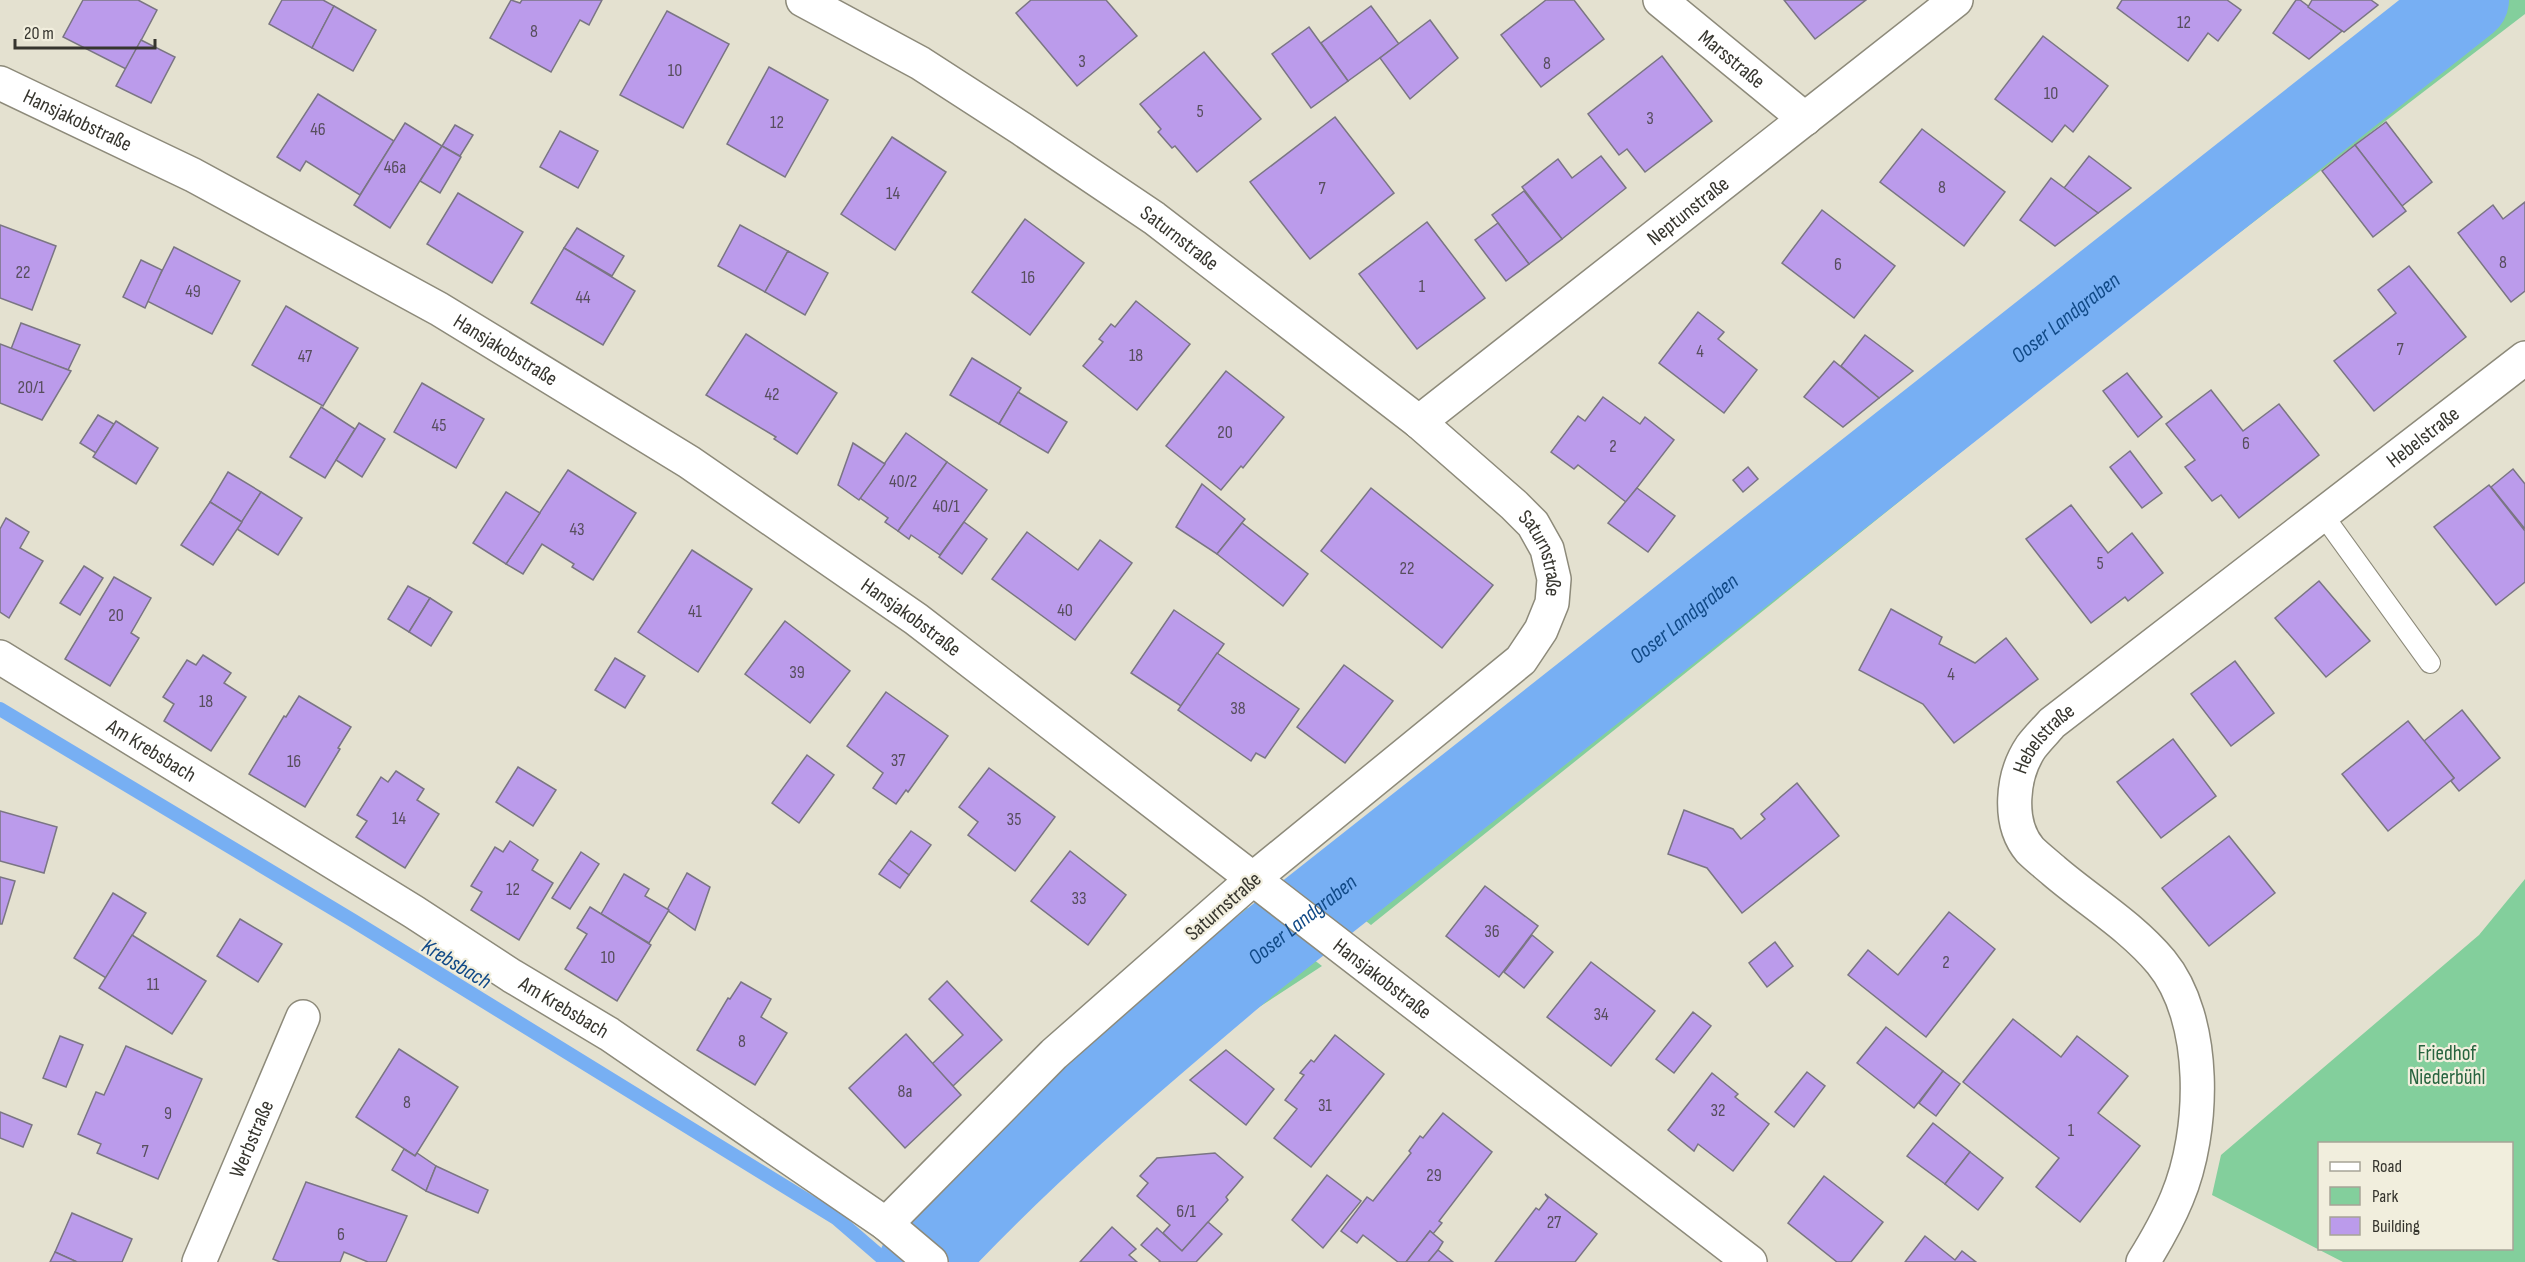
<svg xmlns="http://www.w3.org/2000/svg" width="2525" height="1262" viewBox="0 0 2525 1262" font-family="'Sofia Sans Condensed',sans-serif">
<rect width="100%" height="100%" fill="#e4e1d0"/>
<g fill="#83cf9c" fill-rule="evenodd">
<path d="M2409 0H2525V14L2127 319 1371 925 1306 874Z"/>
<path d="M2525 879V1262H2343L2212 1195 2221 1155 2479 935ZM2320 1144H2512V1248H2320Z"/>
<path d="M1247 908 1322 966C1260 1007 1196 1046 1141 1096 1083 1148 1030 1204 977 1260L926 1222Z"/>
</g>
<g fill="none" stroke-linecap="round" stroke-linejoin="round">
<path stroke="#77aff3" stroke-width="14" d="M0 709 352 920 836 1218 887 1262"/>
<path stroke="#77aff3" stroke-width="84" id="s1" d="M921 1262C1025 1149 1138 1055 1255 956L2467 0"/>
</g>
<g fill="#bb9beb" stroke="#7a7583" stroke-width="1.5">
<path d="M83 0H138L157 10 126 69 63 37Z"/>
<path d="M282 0H323L334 6 312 48 269 24Z"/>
<path d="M511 0 520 3 522 0H602L589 25 580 20 551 72 490 38Z"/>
<path d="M1031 0H1106L1137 36 1077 86 1016 13Z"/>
<path d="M1546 0H1574L1604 39 1541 87 1501 35Z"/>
<path d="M1784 0H1866L1815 39Z"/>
<path d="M2122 0H2227L2241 10 2218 41 2208 33 2188 61 2117 8Z"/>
<path d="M2296 0H2300L2342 31 2309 59 2273 33Z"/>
<path d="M2312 0H2371L2378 5 2344 32 2308 7Z"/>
<path d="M334 6 376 30 353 71 312 48Z"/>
<path d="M1371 6 1399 44 1348 81 1321 43Z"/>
<path d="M667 11 729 44 683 128 620 95Z"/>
<path d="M1430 20 1458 58 1410 99 1380 58Z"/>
<path d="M1309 27 1348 81 1311 108 1272 54Z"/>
<path d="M2043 36 2108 86 2073 132 2065 125 2052 142 1995 99Z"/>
<path d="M141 40 175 57 151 103 116 86Z"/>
<path d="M1204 52 1261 119 1197 172 1175 146 1172 148 1158 132 1161 129 1140 104Z"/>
<path d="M1662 56 1712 121 1645 172 1627 149 1619 155 1588 114Z"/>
<path d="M769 67 828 100 785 177 727 144Z"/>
<path d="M318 94 394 141 360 195 306 161 300 171 277 157Z"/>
<path d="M1335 117 1394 193 1310 259 1250 182Z"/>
<path d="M2386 122 2432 182 2402 206 2355 145Z"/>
<path d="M405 123 442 146 390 228 354 205Z"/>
<path d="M455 125 473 135 460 156 442 146Z"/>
<path d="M1922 129 2005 192 1964 246 1880 182Z"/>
<path d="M560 131 598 151 578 188 540 167Z"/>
<path d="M892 137 946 172 895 250 841 214Z"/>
<path d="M2355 145 2406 211 2373 237 2322 171Z"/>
<path d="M442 146 461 157 440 193 420 181Z"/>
<path d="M1601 156 1626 188 1562 239 1522 187 1558 159 1572 178Z"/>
<path d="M2089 156 2131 188 2098 213 2064 188Z"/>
<path d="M2051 178 2098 213 2055 246 2020 220Z"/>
<path d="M1524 191 1562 239 1529 264 1492 215Z"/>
<path d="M458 193 523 232 492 283 427 244Z"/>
<path d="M2525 202V291L2511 302 2458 233 2493 205 2503 219Z"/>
<path d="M1822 210 1895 266 1854 318 1782 263Z"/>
<path d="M1025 219 1084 263 1030 335 972 292Z"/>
<path d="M1427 222 1485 298 1417 349 1359 274Z"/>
<path d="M1498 223 1529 264 1506 281 1475 240Z"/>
<path d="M0 225 56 246 32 310 0 298Z"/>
<path d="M740 225 788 251 765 292 718 266Z"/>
<path d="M577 228 624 256 612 276 564 248Z"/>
<path d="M174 247 240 281 212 334 147 301Z"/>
<path d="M564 248 635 291 603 345 531 303Z"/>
<path d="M788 251 828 273 805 315 765 292Z"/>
<path d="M141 260 162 270 145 308 123 297Z"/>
<path d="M2409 266 2466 337 2374 411 2334 361 2396 313 2378 290Z"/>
<path d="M1136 301 1190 344 1137 410 1083 366 1103 342 1099 339 1111 324 1115 327Z"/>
<path d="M286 306 358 348 323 406 252 365Z"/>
<path d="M1698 312 1724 332 1718 339 1757 370 1724 413 1659 363Z"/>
<path d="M21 323 80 345 68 370 11 349Z"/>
<path d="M746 334 837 393 797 454 774 439 776 437 706 395Z"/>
<path d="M1865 335 1913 371 1879 398 1841 366Z"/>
<path d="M0 344 71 371 42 420 0 403Z"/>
<path d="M972 358 1021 388 999 424 950 395Z"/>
<path d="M1834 361 1879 398 1843 427 1804 397Z"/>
<path d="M1226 371 1284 417 1243 468 1241 466 1221 490 1166 446Z"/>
<path d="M2127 373 2162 417 2138 437 2103 391Z"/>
<path d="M422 383 484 419 456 468 394 432Z"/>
<path d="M2211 390 2243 431 2279 404 2319 455 2239 518 2221 495 2212 501 2185 467 2195 460 2166 424Z"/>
<path d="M1018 392 1067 422 1048 453 999 424Z"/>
<path d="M1603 397 1640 424 1645 417 1674 440 1626 502 1578 465 1574 469 1551 452 1578 416 1585 421Z"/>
<path d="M321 407 355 429 325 478 290 457Z"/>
<path d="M98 415 114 424 96 453 80 443Z"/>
<path d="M116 421 158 448 136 484 93 457Z"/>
<path d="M359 423 385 439 362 477 336 460Z"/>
<path d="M906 433 947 462 898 531 885 522 888 518 860 498Z"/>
<path d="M853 443 885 464 859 500 838 485Z"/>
<path d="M2130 451 2162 493 2142 508 2110 467Z"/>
<path d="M947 462 987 490 940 555 911 535 909 539 898 531Z"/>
<path d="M1748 467 1758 479 1743 492 1733 480Z"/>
<path d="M2513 469 2525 484V529L2491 487Z"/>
<path d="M568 470 636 513 593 580 572 567 574 564 542 544 523 574 506 564Z"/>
<path d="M228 472 261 492 242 522 210 502Z"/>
<path d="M1202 484 1245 519 1217 554 1176 527Z"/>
<path d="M2489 485 2525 531V582L2496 605 2434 527Z"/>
<path d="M1371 488 1493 585 1442 648 1321 551Z"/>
<path d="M1637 488 1675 516 1648 552 1608 523Z"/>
<path d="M261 492 302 518 278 555 237 529Z"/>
<path d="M506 492 540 513 506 564 473 543Z"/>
<path d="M210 502 242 522 213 565 181 545Z"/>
<path d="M2071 505 2108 553 2132 533 2163 573 2128 601 2125 597 2091 623 2026 539Z"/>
<path d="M6 518 29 532 20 548 43 561 9 618 0 612V529Z"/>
<path d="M964 522 987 539 962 574 939 557Z"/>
<path d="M1242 523 1308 574 1283 606 1217 554Z"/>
<path d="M1027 532 1078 570 1100 540 1132 563 1075 640 992 579Z"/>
<path d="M692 550 752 589 698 672 638 632Z"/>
<path d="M84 566 103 578 80 615 60 603Z"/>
<path d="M114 577 151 598 131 633 139 638 110 686 65 659Z"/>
<path d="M2319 581 2370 641 2326 677 2275 618Z"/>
<path d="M408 586 430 598 409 632 388 619Z"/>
<path d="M430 598 452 612 431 646 409 632Z"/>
<path d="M1891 609 1942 637 1939 644 1975 663 2006 638 2038 679 1954 743 1923 704 1859 670Z"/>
<path d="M1174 610 1224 644 1181 706 1131 673Z"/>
<path d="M785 621 850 671 810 723 745 674Z"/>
<path d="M1217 653 1299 709 1265 758 1256 753 1251 761 1178 710Z"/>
<path d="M203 655 231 673 224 683 246 697 211 751 164 721 174 704 163 697 187 660 196 665Z"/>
<path d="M615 658 645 676 625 708 595 690Z"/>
<path d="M2235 661 2274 713 2231 746 2191 694Z"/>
<path d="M1344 665 1393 701 1345 763 1297 727Z"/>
<path d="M886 692 948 736 908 792 906 790 896 804 873 788 883 773 847 746Z"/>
<path d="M299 696 351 727 338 748 340 749 305 807 249 774 284 716 286 717Z"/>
<path d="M2462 710 2500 758 2459 791 2451 781 2454 778 2424 741Z"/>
<path d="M2408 721 2454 778 2388 831 2342 774Z"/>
<path d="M2173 739 2216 796 2161 838 2117 782Z"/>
<path d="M807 755 834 775 799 823 772 803Z"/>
<path d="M518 767 556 790 533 826 496 802Z"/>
<path d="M989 768 1055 817 1015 871 968 835 978 822 959 807Z"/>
<path d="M396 771 424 789 417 800 439 814 405 868 356 837 367 821 357 815 381 777 388 782Z"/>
<path d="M1797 783 1839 836 1742 913 1707 868 1668 854 1684 810 1733 829 1741 839 1765 819 1761 814Z"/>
<path d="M0 811 57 827 44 873 0 861Z"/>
<path d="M911 831 931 845 909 875 889 860Z"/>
<path d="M2229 836 2275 893 2209 946 2162 888Z"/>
<path d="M510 841 538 860 532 870 553 883 519 940 471 910 482 892 471 886 495 847 503 852Z"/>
<path d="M1070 851 1126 895 1088 945 1031 901Z"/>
<path d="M581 852 599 864 570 909 552 898Z"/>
<path d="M889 860 909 875 900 888 879 874Z"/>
<path d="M687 873 710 887 695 930 667 910Z"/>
<path d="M624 874 649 889 645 896 669 910 649 943 601 914Z"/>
<path d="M0 877 15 881 2 924H0Z"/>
<path d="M1485 886 1538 926 1499 977 1446 936Z"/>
<path d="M113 893 146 913 106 978 74 958Z"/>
<path d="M590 907 651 945 617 1001 565 969 587 934 577 928Z"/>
<path d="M1949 912 1995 949 1926 1037 1848 975 1868 950 1898 975Z"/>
<path d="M240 919 282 944 258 982 217 956Z"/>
<path d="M132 935 206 981 172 1034 99 988Z"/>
<path d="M1532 935 1553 952 1524 988 1504 972Z"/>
<path d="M1775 942 1793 966 1767 987 1749 963Z"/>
<path d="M1591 962 1655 1011 1611 1066 1547 1017Z"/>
<path d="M947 981 1002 1040 953 1086 932 1064 963 1035 929 999Z"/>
<path d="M741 982 771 999 761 1017 787 1033 755 1085 697 1050 728 998 730 999Z"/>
<path d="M1693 1012 1711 1026 1674 1073 1656 1059Z"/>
<path d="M2013 1019 2061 1057 2077 1036 2128 1076 2098 1113 2140 1146 2080 1222 2036 1187 2059 1158 1963 1082Z"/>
<path d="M1886 1027 1943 1071 1914 1108 1857 1063Z"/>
<path d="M906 1034 961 1095 905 1148 849 1088Z"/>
<path d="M1335 1035 1384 1074 1311 1167 1274 1138 1297 1109 1285 1100 1304 1075 1300 1073 1311 1060 1314 1062Z"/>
<path d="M60 1036 83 1045 66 1087 43 1078Z"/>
<path d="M126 1046 202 1079 158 1179 97 1153 101 1144 78 1134 96 1092 104 1095Z"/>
<path d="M399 1049 458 1087 415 1156 356 1117Z"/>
<path d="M1226 1050 1274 1089 1246 1125 1190 1080Z"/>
<path d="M1943 1071 1960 1084 1936 1116 1919 1103Z"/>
<path d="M1807 1072 1825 1086 1794 1127 1775 1112Z"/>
<path d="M1712 1073 1738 1094 1735 1097 1769 1124 1733 1171 1698 1144 1694 1151 1668 1130Z"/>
<path d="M0 1112 32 1125 23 1147 0 1138Z"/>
<path d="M1443 1113 1492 1152 1439 1221 1442 1223 1433 1234 1430 1231 1406 1262H1398L1363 1235 1357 1243 1341 1231 1367 1197 1373 1201 1411 1153 1409 1151 1420 1136 1423 1138Z"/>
<path d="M1933 1123 1970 1152 1945 1184 1907 1156Z"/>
<path d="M404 1149 415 1156 417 1153 436 1166 426 1191 392 1170Z"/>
<path d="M1970 1152 2003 1178 1978 1210 1945 1184Z"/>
<path d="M1215 1153 1243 1177 1226 1197 1228 1200 1182 1251 1163 1233 1170 1225 1137 1196 1148 1183 1140 1176 1157 1158Z"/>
<path d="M436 1166 488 1190 478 1213 426 1191Z"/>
<path d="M1327 1175 1361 1201 1323 1248 1292 1220Z"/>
<path d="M1824 1176 1883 1222 1851 1262H1837L1788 1223Z"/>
<path d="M306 1182 407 1216 386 1262H368L344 1252 340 1262H280L273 1259Z"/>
<path d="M1545 1194 1597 1234 1575 1262H1495L1536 1208 1539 1210 1548 1198Z"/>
<path d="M72 1213 132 1239 122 1262H77L55 1252Z"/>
<path d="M1208 1222 1222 1234 1196 1262H1159L1160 1261 1141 1245 1157 1228 1182 1251Z"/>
<path d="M1112 1227 1136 1249 1129 1255 1137 1262H1080Z"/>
<path d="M1430 1231 1443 1242 1438 1250 1428 1262H1406Z"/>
<path d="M1925 1236 1955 1260 1962 1251 1976 1262H1905Z"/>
<path d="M1438 1250 1453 1262H1428Z"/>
<path d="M55 1252 77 1262H50Z"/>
</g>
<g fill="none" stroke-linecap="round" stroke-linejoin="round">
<g stroke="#8d8a7a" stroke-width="22">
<path id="service" d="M2323 515 2430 663"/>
</g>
<g stroke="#8d8a7a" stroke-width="36">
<g id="minor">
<path id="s2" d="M803 0 920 63 1022 129 1154 218 1419 422 1514 505 1533 524 1547 549 1554 579 1552 603 1541 630 1521 660 1254 878 1054 1054 886 1224"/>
<path id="s3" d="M1660 0 1805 119"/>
<path id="s4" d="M0 83 193 175 439 309 689 462 916 619 1750 1262"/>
<path id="s5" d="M1419 422 1956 0"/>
<path id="s6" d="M0 657 414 912 512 976 609 1034 886 1224 931 1262"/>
<path id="s7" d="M199 1262 303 1017"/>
<path id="s8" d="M2143 1262C2156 1241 2168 1220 2177 1198 2205 1132 2208 1019 2161 962 2131 926 2089 901 2054 871 2046 864 2037 857 2030 850 2007 823 2012 775 2031 747 2037 739 2045 731 2052 723L2525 358"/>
</g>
</g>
<use href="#service" stroke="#fff" stroke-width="20"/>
<use href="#minor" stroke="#fff" stroke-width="33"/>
</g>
<g text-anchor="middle" stroke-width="4.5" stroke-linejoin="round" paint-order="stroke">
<g font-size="18" fill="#574e5d">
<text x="2184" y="28">12</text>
<text x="534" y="37">8</text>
<text x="1082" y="67">3</text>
<text x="1547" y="69">8</text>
<text x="675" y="76">10</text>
<text x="2051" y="99">10</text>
<text x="1200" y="117">5</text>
<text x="1650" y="124">3</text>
<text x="777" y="128">12</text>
<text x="318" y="135">46</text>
<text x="395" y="173">46a</text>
<text x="1942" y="193">8</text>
<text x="1322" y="194">7</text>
<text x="893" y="199">14</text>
<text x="2503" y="268">8</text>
<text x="1838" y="270">6</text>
<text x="23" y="278">22</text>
<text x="1028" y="283">16</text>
<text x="1422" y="292">1</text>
<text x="193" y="297">49</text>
<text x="583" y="303">44</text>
<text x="2400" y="355">7</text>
<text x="1700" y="357">4</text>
<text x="1136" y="361">18</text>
<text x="305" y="362">47</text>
<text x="31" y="393">20/1</text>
<text x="772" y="400">42</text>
<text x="439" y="431">45</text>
<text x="1225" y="438">20</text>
<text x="2246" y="449">6</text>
<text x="1613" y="452">2</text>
<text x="903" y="487">40/2</text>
<text x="946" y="512">40/1</text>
<text x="577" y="535">43</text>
<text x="2100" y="569">5</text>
<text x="1407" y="574">22</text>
<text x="1065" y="616">40</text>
<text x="695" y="617">41</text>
<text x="116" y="621">20</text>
<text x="797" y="678">39</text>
<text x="1951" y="680">4</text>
<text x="206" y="707">18</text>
<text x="1238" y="714">38</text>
<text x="898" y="766">37</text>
<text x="294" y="767">16</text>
<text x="399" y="824">14</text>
<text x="1014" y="825">35</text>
<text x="513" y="895">12</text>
<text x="1079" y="904">33</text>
<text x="1492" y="937">36</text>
<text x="608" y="963">10</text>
<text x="1946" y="968">2</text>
<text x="153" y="990">11</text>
<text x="1601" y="1020">34</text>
<text x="742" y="1047">8</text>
<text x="905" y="1097">8a</text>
<text x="407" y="1108">8</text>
<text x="1325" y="1111">31</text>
<text x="1718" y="1116">32</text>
<text x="168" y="1119">9</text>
<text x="2071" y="1136">1</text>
<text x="145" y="1157">7</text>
<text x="1434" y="1181">29</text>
<text x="1186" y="1217">6/1</text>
<text x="1554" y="1228">27</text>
<text x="341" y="1240">6</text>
</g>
<g font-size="21" fill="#36352e" stroke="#f1eedd">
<text dy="7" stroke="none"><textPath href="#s3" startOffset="93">Marsstraße</textPath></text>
<text dy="7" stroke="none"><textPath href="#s4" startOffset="86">Hansjakobstraße</textPath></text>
<text dy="7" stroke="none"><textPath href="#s5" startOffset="342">Neptunstraße</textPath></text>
<text dy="7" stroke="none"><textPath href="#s2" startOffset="446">Saturnstraße</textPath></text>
<text dy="7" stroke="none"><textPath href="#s4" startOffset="572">Hansjakobstraße</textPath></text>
<text dy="7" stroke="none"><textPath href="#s8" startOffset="1101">Hebelstraße</textPath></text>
<text dy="7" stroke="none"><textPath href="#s2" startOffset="932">Saturnstraße</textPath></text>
<text dy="7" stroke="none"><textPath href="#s4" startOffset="1058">Hansjakobstraße</textPath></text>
<text dy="7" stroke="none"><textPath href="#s8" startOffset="615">Hebelstraße</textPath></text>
<text dy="7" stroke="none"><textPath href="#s6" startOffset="178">Am Krebsbach</textPath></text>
<text transform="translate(1223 906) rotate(-41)" y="7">Saturnstraße</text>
<text dy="7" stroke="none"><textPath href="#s4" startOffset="1652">Hansjakobstraße</textPath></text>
<text dy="7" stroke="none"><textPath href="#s6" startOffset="664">Am Krebsbach</textPath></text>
<text dy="7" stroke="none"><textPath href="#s7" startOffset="134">Werbstraße</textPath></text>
</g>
<g font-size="21" fill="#27643f" stroke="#f1eedd">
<text x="2447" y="1060">Friedhof<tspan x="2447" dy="24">Niederbühl</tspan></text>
</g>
<g font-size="22" font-style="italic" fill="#114a87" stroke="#f1eedd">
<text dy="8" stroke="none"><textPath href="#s1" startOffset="1485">Ooser Landgraben</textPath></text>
<text dy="8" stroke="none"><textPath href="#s1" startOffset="999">Ooser Landgraben</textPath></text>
<text dy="8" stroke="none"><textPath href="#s1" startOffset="513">Ooser Landgraben</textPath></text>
<text transform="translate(457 963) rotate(31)" y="8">Krebsbach</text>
</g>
</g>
<rect x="2318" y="1142" width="195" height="108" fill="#f1eedd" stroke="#a6a497" stroke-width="1.5"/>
<rect x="2330" y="1162" width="30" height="9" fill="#ffffff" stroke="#a6a497" stroke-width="1.5"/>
<text x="2372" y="1172" font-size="18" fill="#36352e">Road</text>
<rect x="2330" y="1187" width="30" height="18" fill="#83cf9c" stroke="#a6a497" stroke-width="1.5"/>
<text x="2372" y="1202" font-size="18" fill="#36352e">Park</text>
<rect x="2330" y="1217" width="30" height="18" fill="#bb9beb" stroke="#a6a497" stroke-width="1.5"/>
<text x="2372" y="1232" font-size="18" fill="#36352e">Building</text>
<path d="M15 39v9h140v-9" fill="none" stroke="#36352e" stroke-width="3"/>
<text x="24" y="39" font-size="18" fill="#36352e" stroke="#f1eedd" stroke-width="4.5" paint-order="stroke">20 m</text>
</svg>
